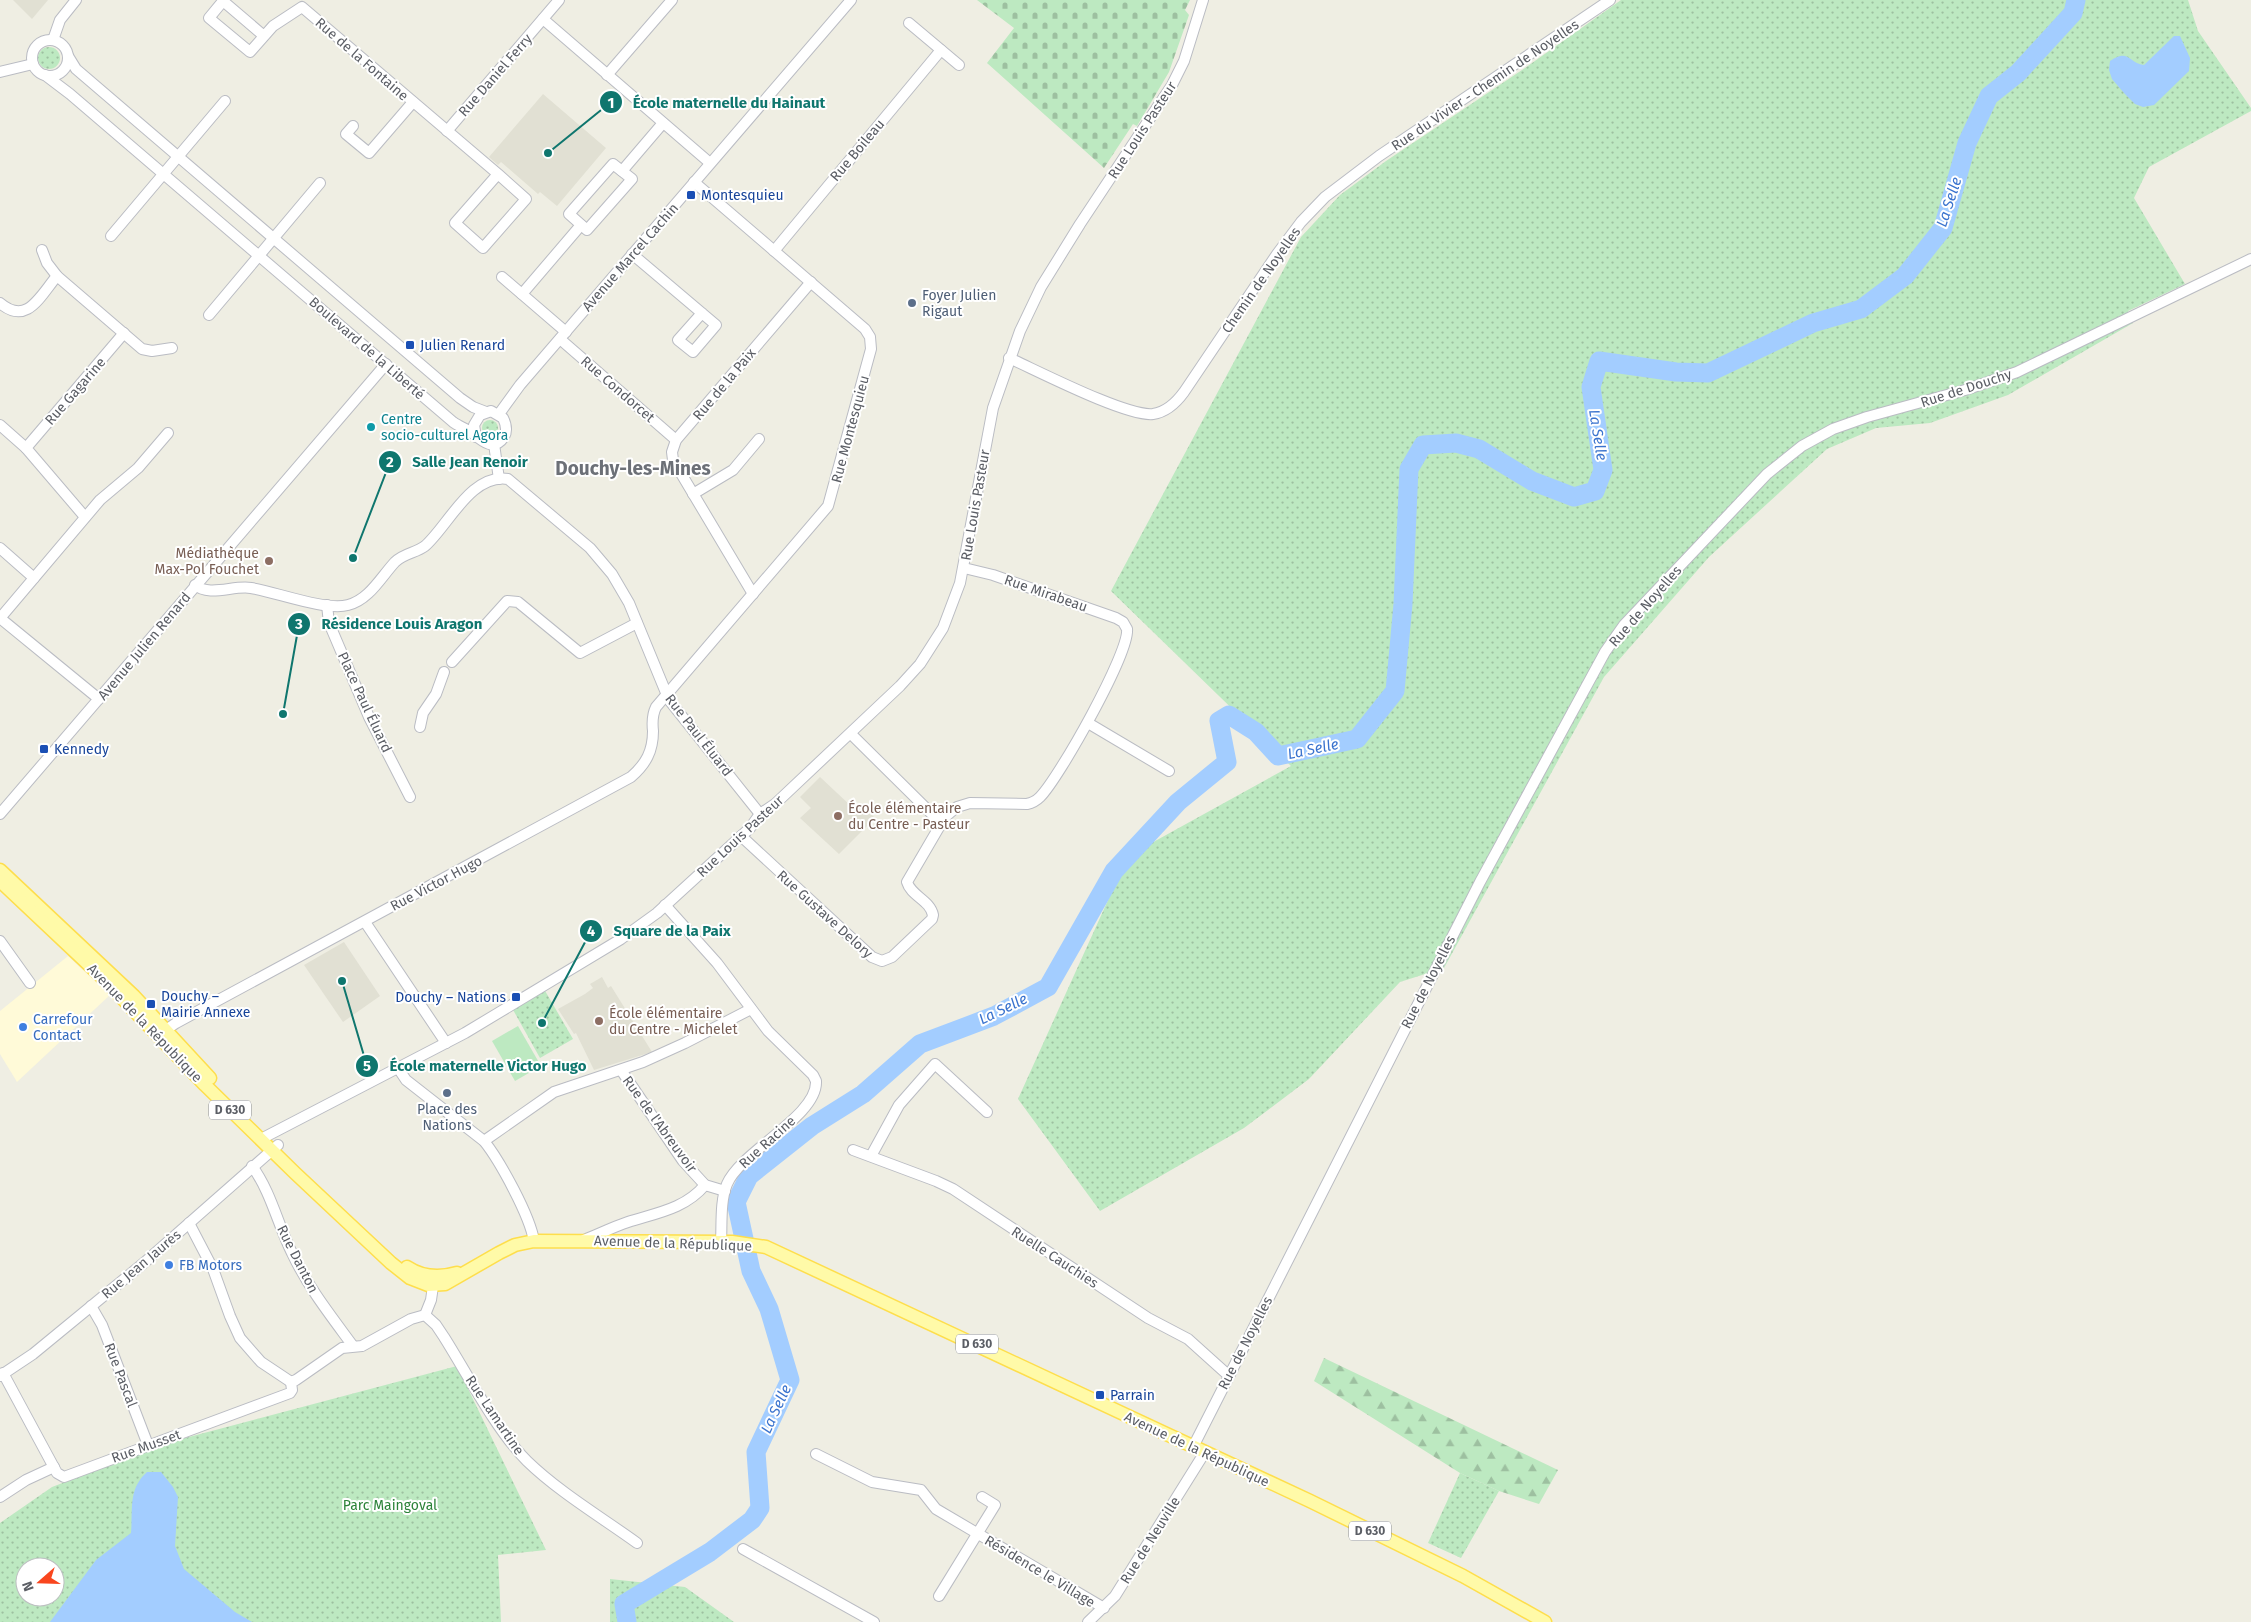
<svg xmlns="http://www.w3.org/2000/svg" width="2251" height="1622" viewBox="0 0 2251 1622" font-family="'Fira Sans',sans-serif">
<defs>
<pattern id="grass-dots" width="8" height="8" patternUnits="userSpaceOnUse" patternTransform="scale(1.25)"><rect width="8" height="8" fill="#bde9c1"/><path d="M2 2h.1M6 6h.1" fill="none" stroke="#9dc0a0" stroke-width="1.8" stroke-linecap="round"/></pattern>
<pattern id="forest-firs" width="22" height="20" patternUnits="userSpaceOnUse" patternTransform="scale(1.25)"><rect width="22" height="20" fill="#bde9c1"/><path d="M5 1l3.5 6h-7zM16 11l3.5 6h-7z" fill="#9dc0a0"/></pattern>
<pattern id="cemetery-stones" width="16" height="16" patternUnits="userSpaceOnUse" patternTransform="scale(1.25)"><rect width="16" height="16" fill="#bde9c1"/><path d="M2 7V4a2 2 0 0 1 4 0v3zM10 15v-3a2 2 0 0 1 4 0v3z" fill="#9dc0a0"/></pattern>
</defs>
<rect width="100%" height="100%" fill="#efeee3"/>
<path fill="#fffad8" d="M68 956 110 995 17 1082 0 1054V1011Z"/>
<g fill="#e1e0d3">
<path d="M13 0H48L32 19Z"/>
<path d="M543 94 606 148 557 206 540 192 538 194 501 162 498 165 489 157Z"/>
<path d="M820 777 852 807 859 803 875 818 839 854 800 818 811 808 800 797Z"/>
<path d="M344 942 380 996 343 1022 304 965Z"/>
<path d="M602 977 608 988 611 986 652 1052 594 1070 576 1033 574 1034 558 1009 585 994 593 988 590 984Z"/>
</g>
<g fill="url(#grass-dots)" fill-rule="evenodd">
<path d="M1621 0H2188L2198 31 2251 108V111L2149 167 2134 198 2185 284 2128 311 2133 323 2008 395 1930 423 1876 428 1827 449 1709 557 1604 677 1444 968 1400 982 1309 1079 1244 1128 1100 1211 1018 1099 1128 856 1291 766 1111 591 1301 237 1340 195 1386 161 1525 68Z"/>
<circle cx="49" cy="58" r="11"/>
<circle cx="490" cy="428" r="8"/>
<path d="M544 989 573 1039 540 1058 512 1008Z"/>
<path d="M457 1366 546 1550 498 1555 501 1622H0V1523L52 1487 170 1442ZM25 1567H55V1597H25Z"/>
<path d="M1460 1473 1499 1491 1461 1558 1428 1543Z"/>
<path d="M610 1579 685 1587 734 1622H610Z"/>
</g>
<path fill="url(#forest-firs)" d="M1324 1358 1558 1470 1539 1504 1499 1491 1460 1473 1314 1381Z"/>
<path fill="url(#cemetery-stones)" d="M977 0H1190L1185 10 1189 15 1169 72 1137 126 1133 124 1104 168 987 63 1014 28Z"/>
<path fill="#bde9c1" d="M518 1026 541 1066 515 1081 492 1041Z"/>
<g fill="#a3cdff">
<path d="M2174 36H2180L2190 58 2189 71 2154 105 2143 107 2135 104 2124 93 2112 79 2109 70 2110 61C2129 48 2128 63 2144 65Z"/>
<path d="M147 1472H161L173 1487 178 1497 175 1546 184 1569 235 1612 252 1622H50L96 1560 131 1533C133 1509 128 1489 147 1472Z"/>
</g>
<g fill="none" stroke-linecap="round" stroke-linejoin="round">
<path stroke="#a3cdff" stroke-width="19" d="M627 1622 624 1604 710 1552 752 1520 760 1508 756 1452 790 1380 769 1309 751 1271 736 1202 749 1176 812 1126 863 1094 920 1044 994 1016 1048 987 1114 871 1178 802 1227 762 1219 721 1229 715 1256 732 1278 756 1357 739 1395 691 1403 604 1409 469 1423 445 1456 443 1479 449 1532 481 1574 497 1595 491 1603 470 1591 387 1599 361 1676 372 1708 373 1813 323 1861 309 1905 276 1943 228 1967 143 1989 96 2018 73 2073 13 2076 0"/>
<g stroke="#babcc3" stroke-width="12">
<g id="minor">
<path d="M543 19 710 163"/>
<path d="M909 23 959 65"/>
<path d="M264 36 223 1 209 18 250 52 273 26 302 7 498 174 526 199 483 248 455 223 498 174"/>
<path d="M53 40 60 20 76 0"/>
<circle cx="50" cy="58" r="18"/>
<path d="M68 56 76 69 460 398 473 407 486 412"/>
<path d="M0 72 33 64"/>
<path d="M45 75 70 94 453 422C458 426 465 428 471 432 480 439 493 453 504 437 508 430 506 424 503 418L491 411 480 415 474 425 476 437"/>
<path d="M607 75 672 0"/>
<path d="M353 126 346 134 369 153 413 102"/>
<path d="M447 131 559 0"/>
<path d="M613 164 632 179 587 230 569 214Z"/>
<path d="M622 171 663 123"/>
<path d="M111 236 225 101"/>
<path d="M42 250 47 263 57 276"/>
<path d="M774 251 941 50"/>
<path d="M632 254 716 325 693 352 678 340 702 313"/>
<path d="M502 277 566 332"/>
<path d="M522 294 581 225"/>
<path d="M0 303C27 326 40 296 57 276L142 349 152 351 172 348"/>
<path d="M209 315 320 183"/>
<path d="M560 339 676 440"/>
<path d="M1009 358C1038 371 1127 417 1153 414 1167 412 1176 403 1184 392L1277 254 1301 222 1325 197 1379 156 1610 0"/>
<path d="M499 414 520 385 851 0"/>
<path d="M0 425 26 448"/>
<path d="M494 444 499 479"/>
<path d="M693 494 733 470 759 439"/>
<path d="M85 517 26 448 124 333"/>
<path d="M0 548 34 578"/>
<path d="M195 585C209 597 234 585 251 588 276 592 325 611 348 605 369 600 381 577 395 562 404 553 416 553 425 546 448 526 471 473 508 479L590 548 612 574 629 603 669 700 760 814"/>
<path d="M753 594 673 460 672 452 676 440 811 282"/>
<path d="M327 605 329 623 369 717 410 797"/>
<path d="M1 617 100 500 138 468 168 433"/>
<path d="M0 618 99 699"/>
<path d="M452 662 507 601 518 602 580 653 637 623"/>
<path d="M1088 723 1169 771"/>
<path d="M420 727 423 713 436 694 444 672"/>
<path d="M851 734 941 823"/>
<path d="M0 814 386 364"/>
<path d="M741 836 872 957 882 961 892 957 932 919 933 915C930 900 911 896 907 882L945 817 957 807 970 803 1027 804C1032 803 1036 801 1040 797 1059 778 1130 652 1127 629L1123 622 1116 618 993 575 964 568"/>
<path d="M665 905 717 963 768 1031 813 1075 816 1081C818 1116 741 1151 727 1184 720 1201 722 1224 721 1242"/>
<path d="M365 922 446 1043"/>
<path d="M0 941 30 983"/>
<path d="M160 1034 176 1023 631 777C646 764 653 751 653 731 652 722 652 715 656 707L828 506 871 349 870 337 865 329 694 182"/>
<path d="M398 1068 406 1080 484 1141C500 1161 530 1216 534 1241"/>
<path d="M621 1070 683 1161 705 1185 725 1191"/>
<path d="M261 1139 465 1033 621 939 657 913 750 828 760 814 775 804 900 686 920 664 943 628 960 583 993 408 1020 331 1041 287 1080 224 1172 85 1184 61 1203 0"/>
<path d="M484 1141 554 1092 643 1062 685 1043 751 1009"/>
<path d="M853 1150 936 1181 953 1189 1148 1318 1188 1339 1228 1375"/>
<path d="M871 1156 899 1105 935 1064 987 1112"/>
<path d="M252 1166C271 1192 278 1225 292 1253 308 1287 331 1316 353 1346"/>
<path d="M189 1223 213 1269 230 1316 240 1338 261 1362 291 1382"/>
<path d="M584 1240C599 1234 613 1227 628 1222 656 1213 685 1209 705 1185"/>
<path d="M434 1279 431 1300 425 1315 436 1325 444 1337C468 1375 496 1430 527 1461 559 1492 601 1517 637 1543"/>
<path d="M91 1306 102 1325 148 1445"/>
<path d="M3 1373 57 1473 64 1477 290 1393 292 1390 291 1382"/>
<path d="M0 1376 33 1354 145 1262 278 1145"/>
<path d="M291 1382 296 1380 342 1348 362 1346 411 1319 425 1315"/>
<path d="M1193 1447 1480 882 1605 652 1624 625 1767 474 1802 446 1833 429 1867 417 1965 390 2017 372 2251 259"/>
<path d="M816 1454 872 1482 921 1490 936 1509 1104 1608"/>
<path d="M0 1497 26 1480 54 1467"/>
<path d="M743 1549 874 1622"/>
<path d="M939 1596 995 1505 982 1497"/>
<path d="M1088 1622 1115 1596 1205 1452"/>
</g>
</g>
<g stroke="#fede4c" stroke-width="15">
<g id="major">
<path d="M0 870 134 996 210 1078"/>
<path d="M0 881 105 980 205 1085 295 1173 391 1263 410 1278 428 1285 445 1284 499 1253 515 1245 534 1241 732 1242 766 1247 1310 1501 1463 1576 1545 1622"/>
<path d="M407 1267C422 1277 440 1278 457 1273"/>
</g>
</g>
<use href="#minor" stroke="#fff" stroke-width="10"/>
<use href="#major" stroke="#fffaa8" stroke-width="12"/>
</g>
<g fill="#1a4fb4" stroke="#fff" stroke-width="2">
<rect x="686" y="190" width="10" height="10" rx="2.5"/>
<rect x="405" y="340" width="10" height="10" rx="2.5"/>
<rect x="39" y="744" width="10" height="10" rx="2.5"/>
<rect x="511" y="992" width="10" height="10" rx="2.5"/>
<rect x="146" y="999" width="10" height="10" rx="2.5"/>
<rect x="1095" y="1390" width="10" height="10" rx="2.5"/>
</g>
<g fill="#5c6f8a" stroke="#fff" stroke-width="2">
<circle cx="912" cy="303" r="5"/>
<circle cx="447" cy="1093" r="5"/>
</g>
<circle fill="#0f9aa8" stroke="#fff" stroke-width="2" cx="371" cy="427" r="5"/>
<g fill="#8d6e63" stroke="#fff" stroke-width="2">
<circle cx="269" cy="561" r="5"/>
<circle cx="838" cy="816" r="5"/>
<circle cx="599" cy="1021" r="5"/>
</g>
<g fill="#3f7fe0" stroke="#fff" stroke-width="2">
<circle cx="23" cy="1027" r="5"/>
<circle cx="169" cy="1265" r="5"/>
</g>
<g text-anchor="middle" stroke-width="4" stroke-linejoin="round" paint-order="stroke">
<g fill="#fff" stroke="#8c8e93" stroke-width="1">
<rect x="209" y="1100.5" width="42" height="19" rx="4"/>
<rect x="956" y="1334.5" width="42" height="19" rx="4"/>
<rect x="1349" y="1521.5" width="42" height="19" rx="4"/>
</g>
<g font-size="12" font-weight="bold" fill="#5b5e65">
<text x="230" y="1114">D 630</text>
<text x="977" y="1348">D 630</text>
<text x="1370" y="1535">D 630</text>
</g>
<g font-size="14" fill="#5b5e65" stroke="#fff">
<text transform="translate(362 59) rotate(41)" y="5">Rue de la Fontaine</text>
<text transform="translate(495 75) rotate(-49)" y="5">Rue Daniel Ferry</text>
<text transform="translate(1485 85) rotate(-34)" y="5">Rue du Vivier - Chemin de Noyelles</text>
<text transform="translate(1142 130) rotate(-57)" y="5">Rue Louis Pasteur</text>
<text transform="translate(857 150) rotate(-50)" y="5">Rue Boileau</text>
<text transform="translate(630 257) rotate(-49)" y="5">Avenue Marcel Cachin</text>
<text transform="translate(1261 280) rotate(-55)" y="5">Chemin de Noyelles</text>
<text transform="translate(367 348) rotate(41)" y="5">Boulevard de la Liberté</text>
<text transform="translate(724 384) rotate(-50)" y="5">Rue de la Paix</text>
<text transform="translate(1966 388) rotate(-18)" y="5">Rue de Douchy</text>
<text transform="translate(618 389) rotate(41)" y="5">Rue Condorcet</text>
<text transform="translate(75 391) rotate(-49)" y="5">Rue Gagarine</text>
<text transform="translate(850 429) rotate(-75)" y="5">Rue Montesquieu</text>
<text transform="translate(975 505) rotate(-80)" y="5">Rue Louis Pasteur</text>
<text transform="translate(1046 593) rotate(19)" y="5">Rue Mirabeau</text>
<text transform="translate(1645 606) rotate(-49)" y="5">Rue de Noyelles</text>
<text transform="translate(144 646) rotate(-50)" y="5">Avenue Julien Renard</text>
<text transform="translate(365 702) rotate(65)" y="5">Place Paul Éluard</text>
<text transform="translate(699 735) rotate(52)" y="5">Rue Paul Éluard</text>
<text transform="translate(740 836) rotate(-43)" y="5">Rue Louis Pasteur</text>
<text transform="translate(436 883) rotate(-28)" y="5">Rue Victor Hugo</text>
<text transform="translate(825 914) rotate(42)" y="5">Rue Gustave Delory</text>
<text transform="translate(1428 982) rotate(-63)" y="5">Rue de Noyelles</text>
<text transform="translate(145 1023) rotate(46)" y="5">Avenue de la République</text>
<text transform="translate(660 1124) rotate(54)" y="5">Rue de l'Abreuvoir</text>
<text transform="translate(767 1142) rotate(-42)" y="5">Rue Racine</text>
<text transform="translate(673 1243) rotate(2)" y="5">Avenue de la République</text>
<text transform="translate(1055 1257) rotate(33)" y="5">Ruelle Cauchies</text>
<text transform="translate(298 1259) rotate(63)" y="5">Rue Danton</text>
<text transform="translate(141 1264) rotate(-40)" y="5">Rue Jean Jaurès</text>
<text transform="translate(1245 1343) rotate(-63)" y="5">Rue de Noyelles</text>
<text transform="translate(121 1375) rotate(69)" y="5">Rue Pascal</text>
<text transform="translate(495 1415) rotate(56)" y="5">Rue Lamartine</text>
<text transform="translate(146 1446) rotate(-20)" y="5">Rue Musset</text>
<text transform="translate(1197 1449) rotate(25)" y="5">Avenue de la République</text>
<text transform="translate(1150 1540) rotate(-58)" y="5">Rue de Neuville</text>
<text transform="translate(1040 1571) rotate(31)" y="5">Résidence le Village</text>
</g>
<g font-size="14" fill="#164399" stroke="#fff" text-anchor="start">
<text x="701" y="200">Montesquieu</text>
<text x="420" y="350">Julien Renard</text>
<text x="54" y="754">Kennedy</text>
<text x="161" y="1001">Douchy –<tspan x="161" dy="16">Mairie Annexe</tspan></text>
<text x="506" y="1002" text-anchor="end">Douchy – Nations</text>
<text x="1110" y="1400">Parrain</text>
</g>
<g font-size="14" fill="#4e5e75" stroke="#fff" text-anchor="start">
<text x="922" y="300">Foyer Julien<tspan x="922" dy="16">Rigaut</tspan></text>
<text x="447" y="1114" text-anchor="middle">Place des<tspan x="447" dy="16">Nations</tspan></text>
</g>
<g font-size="14" fill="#0d838f" stroke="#fff" text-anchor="start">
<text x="381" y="424">Centre<tspan x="381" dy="16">socio-culturel Agora</tspan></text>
</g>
<g font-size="14" fill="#785e54" stroke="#fff" text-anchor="start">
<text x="259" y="558" text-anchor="end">Médiathèque<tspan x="259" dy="16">Max-Pol Fouchet</tspan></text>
<text x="848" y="813">École élémentaire<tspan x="848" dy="16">du Centre - Pasteur</tspan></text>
<text x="609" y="1018">École élémentaire<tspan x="609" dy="16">du Centre - Michelet</tspan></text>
</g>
<g font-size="14" fill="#366cbe" stroke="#fff" text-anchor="start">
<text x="33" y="1024">Carrefour<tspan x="33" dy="16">Contact</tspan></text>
<text x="179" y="1270">FB Motors</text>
</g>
<g font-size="14" fill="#2c8339" stroke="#fff">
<text x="390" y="1510">Parc Maingoval</text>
</g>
<g font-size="15" font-style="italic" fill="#3a73ce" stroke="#fff">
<text transform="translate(1949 202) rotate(-72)" y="5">La Selle</text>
<text transform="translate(1598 435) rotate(81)" y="5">La Selle</text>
<text transform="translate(1313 749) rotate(-12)" y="5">La Selle</text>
<text transform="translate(1003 1009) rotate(-26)" y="5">La Selle</text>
<text transform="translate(776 1409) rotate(-65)" y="5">La Selle</text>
</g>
<g font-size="19" font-weight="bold" fill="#6c7077" stroke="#fff">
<text x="633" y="475">Douchy-les-Mines</text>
</g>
</g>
<path fill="none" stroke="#0f766e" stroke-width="2" d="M548 153L611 102M353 558L390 462M283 714L299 624M542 1023L591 931M342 981L367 1066"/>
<g fill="#0f766e" stroke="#fff" stroke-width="2">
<circle cx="548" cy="153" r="5"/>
<circle cx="353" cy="558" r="5"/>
<circle cx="283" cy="714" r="5"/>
<circle cx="542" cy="1023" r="5"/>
<circle cx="342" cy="981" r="5"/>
<circle cx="611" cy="102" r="12"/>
<circle cx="390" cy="462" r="12"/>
<circle cx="299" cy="624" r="12"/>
<circle cx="591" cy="931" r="12"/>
<circle cx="367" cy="1066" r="12"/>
</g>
<g font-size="15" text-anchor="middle" font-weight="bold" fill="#fff">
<text x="611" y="108">1</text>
<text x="390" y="467">2</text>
<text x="299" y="629">3</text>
<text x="591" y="936">4</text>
<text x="367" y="1071">5</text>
</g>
<g font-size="15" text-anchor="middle" font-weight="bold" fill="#0f766e" stroke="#fff" stroke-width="4" stroke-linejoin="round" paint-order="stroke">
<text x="729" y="108">École maternelle du Hainaut</text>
<text x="470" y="467">Salle Jean Renoir</text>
<text x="402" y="629">Résidence Louis Aragon</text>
<text x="672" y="936">Square de la Paix</text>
<text x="488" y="1071">École maternelle Victor Hugo</text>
</g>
<g transform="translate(40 1582) rotate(250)"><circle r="24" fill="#ffffff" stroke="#bdbfc1"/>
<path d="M0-4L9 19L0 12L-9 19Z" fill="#f9461e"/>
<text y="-8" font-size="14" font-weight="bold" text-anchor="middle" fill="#5b5e65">N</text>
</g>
</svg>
